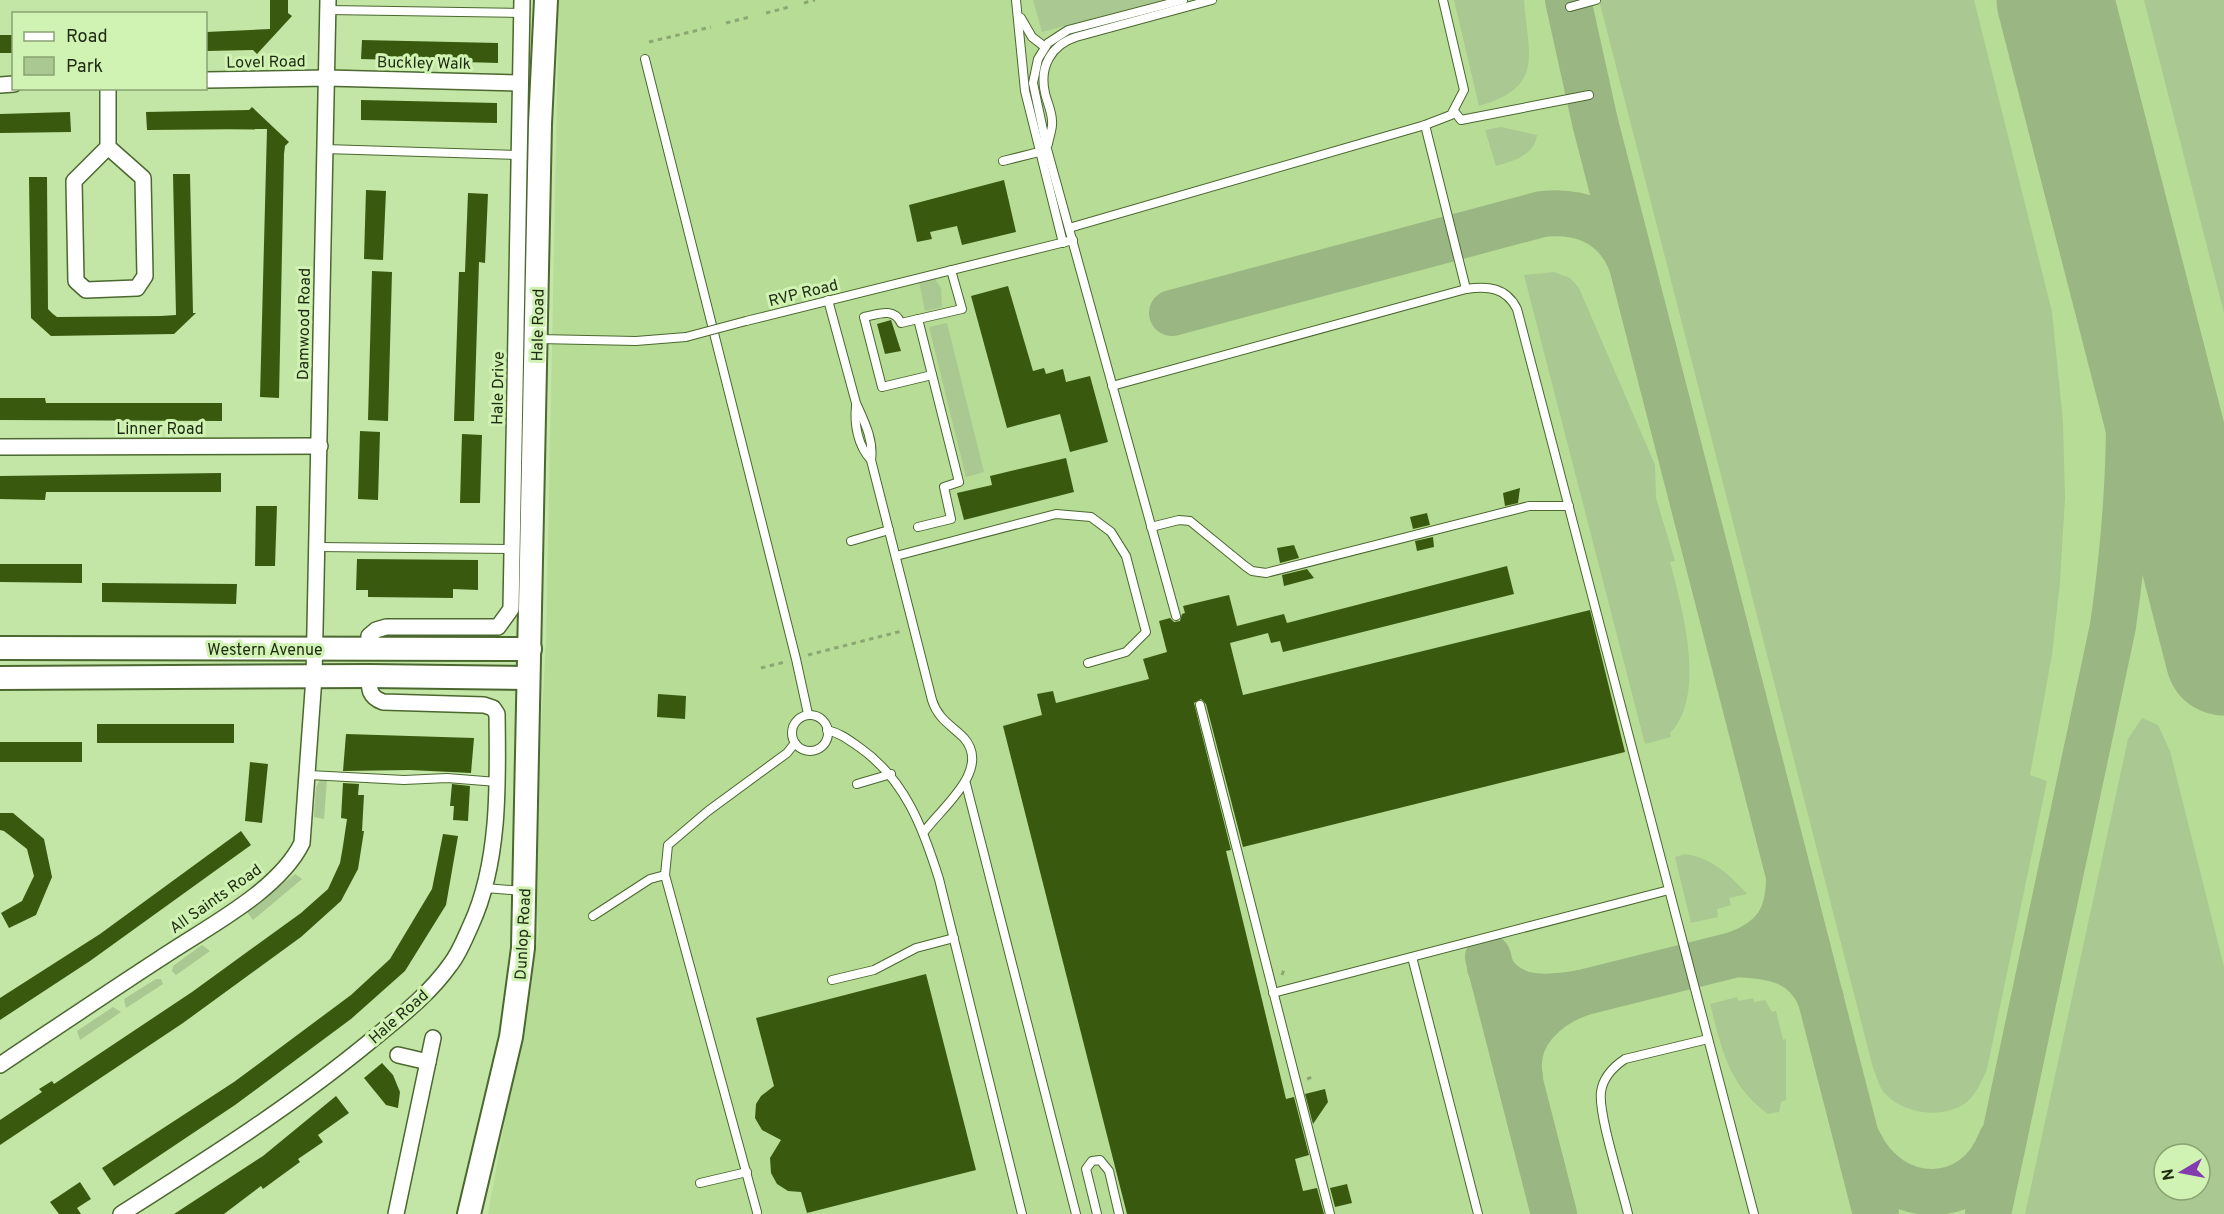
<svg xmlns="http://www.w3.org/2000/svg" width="2224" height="1214" viewBox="0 0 2224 1214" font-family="Overpass,sans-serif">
<rect width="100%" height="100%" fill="#c3e5a6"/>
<path fill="#b7dc96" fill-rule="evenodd" d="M559 0H2224V1214H488L539 932 533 874 546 642ZM2164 1154H2200V1190H2164Z"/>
<g fill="#aac891" fill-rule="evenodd">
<path d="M1033 0H1163L1042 32Z"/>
<path d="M1454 0H1524C1528 56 1545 87 1479 106Z"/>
<path d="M1599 0H1974L2052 312 2063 422 2065 498 2060 582 2052 655 2030 775 2047 781 1987 1069C1982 1081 1977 1092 1968 1101 1944 1121 1900 1114 1882 1090 1878 1083 1876 1075 1873 1068Z"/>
<path d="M2144 0H2224V313Z"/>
<path d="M1501 127 1537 135C1535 155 1513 161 1496 166L1485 130Z"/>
<path d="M1554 272 1570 278 1579 288 1655 465 1656 498 1675 561 1670 562C1682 608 1707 695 1670 733L1671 737 1645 744 1524 275Z"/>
<path d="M935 279 941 288 942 307 925 311 919 282Z"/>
<path d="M947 323 984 472 966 477 929 327Z"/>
<path d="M2142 718 2158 725 2170 751 2224 967V1214H2025L2128 739ZM2164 1154H2200V1190H2164Z"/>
<path d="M327 779 324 819 314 817 316 787 320 780Z"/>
<path d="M1685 854C1712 858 1729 874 1747 894L1729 898 1731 905 1717 909 1718 917 1691 923 1675 857Z"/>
<path d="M295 874 302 879 253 920 247 912Z"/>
<path d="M202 945 210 951 176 975 172 971 173 966Z"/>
<path d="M156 979H161L163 984 126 1008 124 999Z"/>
<path d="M1737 997 1738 1001 1753 998 1754 1002 1765 1000 1772 1012 1776 1011 1783 1040 1786 1039V1100L1781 1102 1779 1112 1768 1114C1728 1085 1722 1049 1710 1004Z"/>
<path d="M113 1007 121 1012 80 1040 77 1031Z"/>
</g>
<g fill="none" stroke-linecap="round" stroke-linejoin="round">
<g stroke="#9ab682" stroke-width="46">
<path d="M1568 0 1595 122 1876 1214"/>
<path d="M1172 313 1542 214C1579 210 1614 222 1630 260"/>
<path d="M1789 878C1789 918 1775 939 1737 954 1775 956 1805 961 1821 999"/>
<path d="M1488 957 1554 1214"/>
<path d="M1490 967C1507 1002 1548 999 1581 993 1545 1006 1512 1036 1520 1077"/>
<path d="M1581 993 1737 954"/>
<path d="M1859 1142C1889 1207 1975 1211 2001 1140"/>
<path d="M1988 1214 2113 626C2130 507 2137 382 2117 263 2108 212 2095 162 2083 111"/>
</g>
<path stroke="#9ab682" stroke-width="117" d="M2055 0 2224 657"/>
</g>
<g fill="#395a0e">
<path d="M270 0H288V13L292 16 257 54 253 50 206 51V32L270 29Z"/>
<rect x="0" y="35" width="14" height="18"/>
<path d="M362 40 498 43V63L361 59Z"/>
<path d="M361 100 497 103V123L361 120Z"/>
<path d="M252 107 289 142 285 146 284 154 279 398 260 397 267 129 147 130 146 112 249 110Z"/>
<path d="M70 112 71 132 0 133V114Z"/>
<path d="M173 174H190L193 313H196L174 334 51 336 31 318 29 177H47L48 309 53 314 57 317 161 316 176 315Z"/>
<path d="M1004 180 1016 232 962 245 957 226 930 232 932 239 917 242 909 205Z"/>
<path d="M366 190 386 191 383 260 364 259Z"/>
<path d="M468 193 488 194 485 263 479 262 474 421H454L459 272H465Z"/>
<path d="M372 271 392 272 388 421 368 420Z"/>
<path d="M1008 286 1033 371 1044 368 1046 374 1063 369 1066 382 1090 376 1108 442 1070 452 1060 414 1007 428 971 296Z"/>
<path d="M891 320 901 351 885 354 877 324Z"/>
<path d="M0 398H45L46 403H222V421L0 420Z"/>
<path d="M360 431 380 432 378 500 358 499Z"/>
<path d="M462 434 482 435 480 503H460Z"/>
<path d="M1066 458 1074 492 964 520 957 493 992 485 990 476Z"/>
<path d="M221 473V492H46L45 500 0 499V476Z"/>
<path d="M1520 488 1518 503 1505 506 1503 493Z"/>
<path d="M256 506H277L275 566H255Z"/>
<path d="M1427 513 1430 525 1413 529 1410 517Z"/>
<path d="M1433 537 1434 547 1417 551 1415 541Z"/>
<path d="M1294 545 1299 558 1280 563 1277 548Z"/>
<path d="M357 559 478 560V590L453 589V598L368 597V590H356Z"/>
<path d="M0 564H82V583L0 582Z"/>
<path d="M1507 566 1514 594 1283 652 1280 641 1271 643 1268 633 1230 643 1243 695 1590 610 1625 752 1243 847 1206 704 1201 699 1194 703 1231 850 1226 851 1286 1099 1294 1097 1309 1155 1295 1159 1303 1191 1317 1188 1324 1214H1127L1003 726 1042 715 1037 694 1053 691 1056 703 1149 679 1143 659 1167 652 1159 621 1170 618 1174 622 1180 621 1182 614 1185 613 1183 606 1229 595 1237 626 1284 614 1287 623Z"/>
<path d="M1307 569 1314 578 1284 586 1282 575Z"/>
<path d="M102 583 237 584 236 604 102 602Z"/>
<path d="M658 694 686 696 685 719 657 717Z"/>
<rect x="97" y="724" width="137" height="19"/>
<path d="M346 734 474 738 471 773 410 770 343 771Z"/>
<rect x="0" y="742" width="82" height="20"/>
<path d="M250 762 268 764 262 823 245 821Z"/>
<path d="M343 783 359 784 358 795H364L362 831H364L358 869 341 901 301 937 183 1023 0 1145V1120L42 1092 39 1089 52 1081 54 1084 192 992 301 913 328 889 340 863 343 846 347 819 341 818Z"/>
<path d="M452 784 470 786 468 821 453 820 454 806H450Z"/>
<path d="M0 813H13L44 839 52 877 36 915 9 928 1 913 22 901 34 876 27 849 4 831 0 830Z"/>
<path d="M241 831 251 845 90 961 0 1020V998L100 934Z"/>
<path d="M443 834 458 836 446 905 405 971 351 1019 235 1105 114 1186 102 1168 234 1082 351 995 390 959 432 889Z"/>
<path d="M926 974 976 1170 807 1213 801 1192 788 1191 777 1184 771 1173 770 1158 781 1140 762 1130 755 1118 756 1104 761 1096 774 1086 756 1018Z"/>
<path d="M382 1063 393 1075 400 1092 398 1108 386 1105 364 1078Z"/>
<path d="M1325 1089 1328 1102 1313 1124 1305 1094Z"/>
<path d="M336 1096 349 1113 318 1135 323 1142 298 1159 300 1162 278 1178 263 1189 261 1186 224 1214H174L263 1156Z"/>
<path d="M80 1182 91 1199 77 1208 81 1214H59L50 1202Z"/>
<path d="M1347 1184 1352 1203 1335 1207 1330 1188Z"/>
</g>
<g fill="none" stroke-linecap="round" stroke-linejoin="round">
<g stroke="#4b682e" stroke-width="10">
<g id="lane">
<path d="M1016 0 1025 91 1063 243"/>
<path d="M1570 7 1596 0"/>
<path d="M328 10 523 13"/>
<path d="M1021 18 1032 37 1045 47"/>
<path d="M645 59 796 659 808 714"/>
<path d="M1454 111 1461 120 1589 95"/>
<path d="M1425 125 1466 289"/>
<path d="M1048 144C1049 137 1053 128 1052 121 1052 112 1047 102 1045 93 1039 67 1051 45 1076 37L1212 0"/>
<path d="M325 149 520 155"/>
<path d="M1003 161 1043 151"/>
<path d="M1069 228 1425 125 1451 115 1464 90 1443 0"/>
<path d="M828 300 856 403C864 421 874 440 871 460L932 700C938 719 951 725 964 738 992 770 941 808 924 832"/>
<path d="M746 321 1073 240"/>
<path d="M538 339 636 341 686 337"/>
<path d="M932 375 882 387 864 317C878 314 894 307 901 323L962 309 951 270"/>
<path d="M1112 386 1466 289C1488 286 1506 287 1517 309L1754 1214"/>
<path d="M856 406C854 425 858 446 871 460"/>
<path d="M918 527 951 519 944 487 959 482 918 319"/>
<path d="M1151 527 1179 520 1190 521 1245 566 1252 571 1266 573 1529 506H1569"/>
<path d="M851 541 889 530"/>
<path d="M317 547 512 549"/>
<path d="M896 556 1056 514 1091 517 1111 532 1126 556 1146 632 1126 652 1088 663"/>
<path d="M1176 616 1047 149 1033 83 1038 59 1048 43 1068 30 1183 0"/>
<path d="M1200 705 1330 1214"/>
<circle cx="810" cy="733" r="18"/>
<path d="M827 730C840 733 849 740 859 747 905 779 923 828 939 879L1022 1214"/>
<path d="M309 775 404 780 447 778 497 782"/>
<path d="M857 784 891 774"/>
<path d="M966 784 1076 1214"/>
<path d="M485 888 523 891"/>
<path d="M593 916 650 879 665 875"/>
<path d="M1412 957 1478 1214"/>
<path d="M832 980 874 970 916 948 954 938"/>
<path d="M1273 993 1669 890"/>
<path d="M700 1183 747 1172"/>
<path d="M757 1212 665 875 668 845 708 811 787 753 795 743"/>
<path d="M1097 1214 1086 1169 1092 1161 1100 1160 1109 1171 1119 1214"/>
<path d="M1628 1214C1622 1187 1598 1115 1601 1092 1603 1077 1613 1067 1625 1059L1708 1039"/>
</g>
</g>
<g stroke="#4b682e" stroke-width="18">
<g id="street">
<path d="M206 80 327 78 520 83"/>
<path d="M0 85 14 84"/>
<path d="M108 147 143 178 145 276 137 288 86 290 76 281 74 181 108 147V88"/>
<path d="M0 447 320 446"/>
<path d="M368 650 369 636 376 630 386 627H498L511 609 522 0"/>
<path d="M398 1055 428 1062"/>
<path d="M0 1065C54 1029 107 993 161 958 205 928 278 892 302 843L314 677 328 0"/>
<path d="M121 1214C206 1160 290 1107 368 1043 397 1019 428 996 450 965 459 954 465 938 471 925 500 862 498 782 497 714L493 708 484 705 383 702C369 697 369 689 369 676"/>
<path d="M396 1214 433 1038"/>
</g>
</g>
<g stroke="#4b682e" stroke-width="26">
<g id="secondary">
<path d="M0 648 530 649"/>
<path d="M0 678 369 676 528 678"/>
<path d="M469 1214 511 1037 523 948 540 124 546 0"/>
</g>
</g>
<g stroke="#8ca674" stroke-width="3" stroke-dasharray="4.5 4.5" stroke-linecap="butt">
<path d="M804 3 815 0"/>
<path d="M766 13 789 7"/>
<path d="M726 23 750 17"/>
<path d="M649 42 711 27"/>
<path d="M808 655 902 631"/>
<path d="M761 668 785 662"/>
<path d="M1282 975 1285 967"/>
<path d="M1307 1079 1315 1076"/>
</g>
<use href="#lane" stroke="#fff" stroke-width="8"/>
<use href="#street" stroke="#fff" stroke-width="15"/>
<use href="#secondary" stroke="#fff" stroke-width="22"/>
<g stroke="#4b682e" stroke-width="10" stroke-linecap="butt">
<path id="lane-bridge" d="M686 337 746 321"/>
</g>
<use href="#lane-bridge" stroke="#fff" stroke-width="8"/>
</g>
<g text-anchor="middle" stroke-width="6" stroke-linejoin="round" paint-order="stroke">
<g font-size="16" fill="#1e2a12" stroke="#d0f2b2">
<text transform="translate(266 61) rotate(-1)" y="6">Lovel Road</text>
<text transform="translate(424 62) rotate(1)" y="6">Buckley Walk</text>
<text transform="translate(803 292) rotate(-14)" y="6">RVP Road</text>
<text transform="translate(303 324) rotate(-89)" y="6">Damwood Road</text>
<text transform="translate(537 325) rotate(-89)" y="6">Hale Road</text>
<text transform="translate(497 388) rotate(-89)" y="6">Hale Drive</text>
<text x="160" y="434">Linner Road</text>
<text x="265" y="655">Western Avenue</text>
<text transform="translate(215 898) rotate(-35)" y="6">All Saints Road</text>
<text transform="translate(522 934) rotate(-87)" y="6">Dunlop Road</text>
<text transform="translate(398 1016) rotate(-41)" y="6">Hale Road</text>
</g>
</g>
<rect x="12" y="12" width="195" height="78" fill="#d0f2b2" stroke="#89a272" stroke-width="1.5"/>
<rect x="24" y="32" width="30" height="9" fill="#ffffff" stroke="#89a272" stroke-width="1.5"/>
<text x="66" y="42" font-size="18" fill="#1e2a12">Road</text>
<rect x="24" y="57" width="30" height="18" fill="#aac891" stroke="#89a272" stroke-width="1.5"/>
<text x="66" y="72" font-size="18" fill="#1e2a12">Park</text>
<g transform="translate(2182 1172) rotate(260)"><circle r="28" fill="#d0f2b2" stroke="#89a272" stroke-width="1.5"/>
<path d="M0-4.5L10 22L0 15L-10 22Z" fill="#843bae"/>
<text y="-9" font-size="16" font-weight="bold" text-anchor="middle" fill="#1e2a12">N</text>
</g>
</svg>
